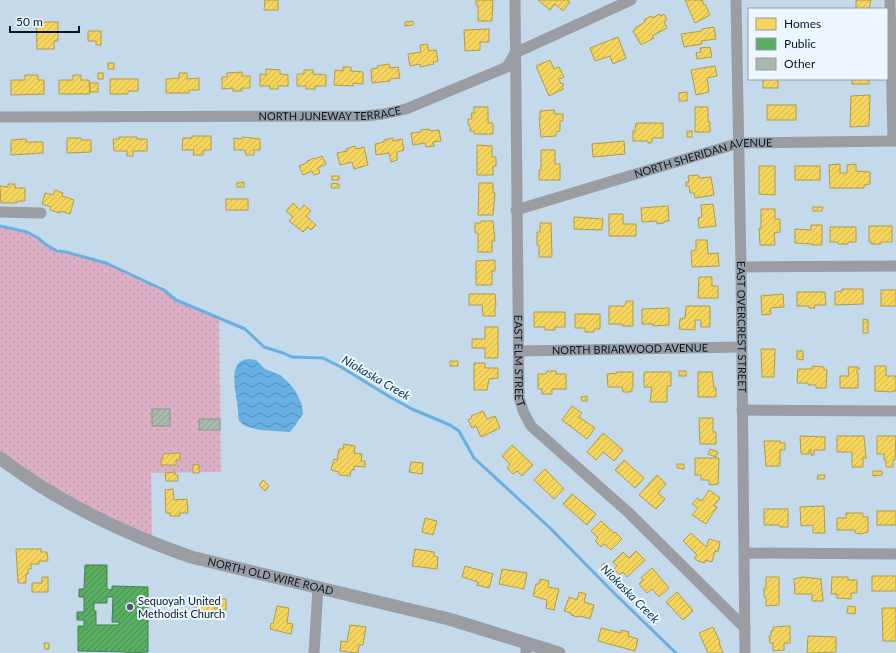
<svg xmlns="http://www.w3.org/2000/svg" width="896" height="653" viewBox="0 0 896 653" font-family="Lato,sans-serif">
<defs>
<pattern id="grass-dots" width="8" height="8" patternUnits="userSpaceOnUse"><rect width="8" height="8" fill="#ddafc5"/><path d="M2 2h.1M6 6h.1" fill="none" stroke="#bc96a9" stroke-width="1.8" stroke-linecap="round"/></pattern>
<pattern id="water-waves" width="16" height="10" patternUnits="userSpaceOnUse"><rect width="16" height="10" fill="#66b0e3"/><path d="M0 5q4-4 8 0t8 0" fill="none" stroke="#528eb8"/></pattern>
<pattern id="homes-hatch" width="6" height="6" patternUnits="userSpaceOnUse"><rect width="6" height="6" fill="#f6d55c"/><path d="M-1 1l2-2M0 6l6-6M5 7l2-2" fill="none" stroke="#d1b650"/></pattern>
<pattern id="public-hatch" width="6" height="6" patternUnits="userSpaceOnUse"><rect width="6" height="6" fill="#5aae61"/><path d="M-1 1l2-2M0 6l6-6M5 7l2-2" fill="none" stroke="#488d50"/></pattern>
<pattern id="building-hatch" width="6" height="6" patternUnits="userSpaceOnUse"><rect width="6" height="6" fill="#a9b9ab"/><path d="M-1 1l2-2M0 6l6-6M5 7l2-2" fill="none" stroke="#909e93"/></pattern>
</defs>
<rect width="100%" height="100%" fill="#c4d9e9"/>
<path fill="url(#grass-dots)" d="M0 228H13L27 232 38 238 45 244 57 251 66 252 106 263 164 290 176 300 219 319 221 472 151 473 152 543 0 458Z"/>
<path fill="url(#water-waves)" d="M249 359 256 360 265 369 280 375 290 384 296 392 302 405 303 414C301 417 292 430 290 432L260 430 245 426 239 421C238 415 238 408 237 402 235 388 228 360 249 359Z"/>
<g fill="url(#homes-hatch)" stroke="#ae9c4c">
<path d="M265 0H278V10H264Z"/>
<path d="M476 0H493L492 21H478V5H476Z"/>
<path d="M538 0H567L570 2 563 11 555 4 550 10Z"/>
<path d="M685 0H703H702L704 5 705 4 710 15 695 23Z"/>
<path d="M856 0H871L869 9H856Z"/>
<path d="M660 14 661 16 664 14 667 20 664 22 667 28 652 36 654 38 641 45 633 31 635 29V28L645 22 644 20 651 16 652 18Z"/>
<path d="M413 21V25L405 26V22Z"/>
<path d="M36 22H58V41H54V49H37Z"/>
<path d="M714 27 716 39 701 41 702 44 684 47 681 34 702 31V29Z"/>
<path d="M489 29V42H480V50L465 51 464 30Z"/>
<path d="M88 31H101V45H96V41H88Z"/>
<path d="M618 37 626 58 613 64 610 56 595 61 590 48Z"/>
<path d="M427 44 429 51 436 50 438 61 433 62 434 64 420 67V64L410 66 408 54 421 52 420 45Z"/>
<path d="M710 47 712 57 697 59 696 53 701 52 700 48Z"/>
<path d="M550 60 554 69 559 67 564 77 559 79 561 84 563 83 564 85 562 86 563 89 549 96 536 66Z"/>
<rect x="108" y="63" width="6" height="6"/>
<path d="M389 64 390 68 398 67 400 78 390 79V81L372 83 371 69 378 68 377 66Z"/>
<path d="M715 66 717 76 707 78 709 92 696 95 691 70Z"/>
<path d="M343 67H351V71L363 72V84L353 83V86L334 85 335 70 343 71Z"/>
<path d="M266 69 280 70V74L288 75V86H278V89H270V86H260V74L266 75Z"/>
<path d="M304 70H313V74L326 75V86H315V89H306V86H297V74H304Z"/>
<path d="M242 72V76H250V88H241L242 91H233V88L222 89V77H227V73Z"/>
<rect x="98" y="73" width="5" height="6"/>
<path d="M179 73H187V79L199 78V90H189V93H166V79L179 78Z"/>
<path d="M25 75H38V80H44V94L11 95V80H25Z"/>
<path d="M73 75H81V80H89L90 94H59V80H73Z"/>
<path d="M110 79H138V91H128V94H110Z"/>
<rect x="763" y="79" width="15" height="9"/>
<rect x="852" y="79" width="17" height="5"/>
<rect x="90" y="83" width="8" height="9"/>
<path d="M687 92V101H679V93Z"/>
<path d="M870 95 869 126 850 127 851 96Z"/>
<rect x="767" y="105" width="29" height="15"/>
<path d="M474 107H488V123H493V134H474V131H470V125H468V119H472L471 113H474Z"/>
<path d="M695 107H708V122H710V132H695Z"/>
<path d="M554 110 555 114H563V121H560V131L556 132V136L541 137 539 118H540V111Z"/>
<path d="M636 123H663V138H652V143H648V141H633V131H635Z"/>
<path d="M429 129 430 131 439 130 441 141 433 142 434 146 426 147 425 143 413 145 411 133 421 132V130Z"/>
<rect x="687" y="131" width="5" height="6"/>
<path d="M192 136H211V150H204L203 155H193L194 150H182L183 138H192Z"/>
<path d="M119 137H137V139H147V151H133V156H127V151H114L113 139H119Z"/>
<path d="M242 137 260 139V150H254V155H246L245 150H234V138L242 139Z"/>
<path d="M67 138H81V140H91V152L67 153Z"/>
<path d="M393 138V141L402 139 404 150 397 152V160L391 162 389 153 376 155 375 144 384 142V140Z"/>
<path d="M26 139V142H43V153L11 155V140Z"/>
<path d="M624 141 625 154 593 157 592 144Z"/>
<path d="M477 145 492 146V157H496V166H493V175H477Z"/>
<path d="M355 146 356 149 364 147 368 165 354 169 352 162 340 165 337 153 347 151 346 149Z"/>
<path d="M541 150H555V164H560V180H539V170H541Z"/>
<path d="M322 156 326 164 318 168 320 173 314 175 312 171 303 175 299 166 308 162 307 161 310 160 314 158 315 159Z"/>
<path d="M840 164V173H847V165L856 164V171L870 172V184L864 185V188H830L829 165Z"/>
<path d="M759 166H775V195L759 194Z"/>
<rect x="795" y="166" width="25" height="14"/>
<path d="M698 175 699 178 711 177 714 195 695 198 694 193H690L689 186H686V182H689L688 176Z"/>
<rect x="332" y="176" width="7" height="4"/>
<path d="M244 182V187H237V183Z"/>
<path d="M332 183 339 184V188H331Z"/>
<path d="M479 183H493V193H495L493 215H478Z"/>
<path d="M8 184H15V188H25V201H17V203H1L0 186 8 187Z"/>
<path d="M55 190 63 193 62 196 74 200 70 214 61 211 60 213 50 210 51 207 42 204 45 193 53 195Z"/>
<rect x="226" y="199" width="22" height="11"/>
<path d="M293 203 300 210 304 205 311 211 306 216 316 225 311 230 308 227 303 232 289 221 293 217 286 211Z"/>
<path d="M713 204 716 226 699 228 698 218 702 217 701 205Z"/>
<path d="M668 206 669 221H664V223L657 224V221L642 222 641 208Z"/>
<path d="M813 207H823L822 211H813Z"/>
<path d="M761 209H775V219H780V232L774 233 775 245H760L759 228H761Z"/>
<path d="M609 214H623V224H636V236H609Z"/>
<path d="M574 217 603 219 602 230 574 229Z"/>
<path d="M481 221H493L495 241H492V252H478V233H475V223H481Z"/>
<path d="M540 223H551L552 257H539V245H537V232H540Z"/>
<path d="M811 225H822V245H812V244L795 243V229L811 230Z"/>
<path d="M869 226H892V242H881V244H871L872 242H869Z"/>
<path d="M830 227H856V242H848V244H838V242H830Z"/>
<path d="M696 240H707L708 254 718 253 719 266 692 267 691 251 696 250Z"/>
<path d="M495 260V271H492V285H476V261Z"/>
<path d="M699 277H712V286H718V298H698Z"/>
<path d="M842 289H863V304L835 305V292L842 291Z"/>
<rect x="881" y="290" width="15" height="16"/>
<path d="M797 292H825L826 305H814L815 308H809V306H797Z"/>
<path d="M469 294H495L496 306H495V316H483L482 305H469Z"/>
<path d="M783 294 784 307 770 308 771 314 762 315 761 296Z"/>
<path d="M626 301H633V326H622V324H609V306H625Z"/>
<path d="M686 306H710V327H701V320H695V330L679 329 680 319 685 318Z"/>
<path d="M669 308V325L653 326V324H642V309Z"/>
<path d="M534 312H565V327H555V330H545V327H534Z"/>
<path d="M575 314H600V329H594V332H585V328H575Z"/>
<path d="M863 319 868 320V333H863Z"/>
<path d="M485 327H498V358H485V348H472V339H485Z"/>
<path d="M761 349H775L774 377H762Z"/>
<path d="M797 351H803V360L797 359Z"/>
<rect x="450" y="361" width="8" height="5"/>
<path d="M474 363H485V368H498V378L489 379 487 390H474Z"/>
<path d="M812 366 824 367V370H827L826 388H816V385H808V383H797L798 369H812Z"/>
<path d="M875 366H886V376H896V391H893L892 392 875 391Z"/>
<path d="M848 367H858L860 369H857V373H858V388H840V376H849Z"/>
<path d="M547 371H556V374H566V389H552V394H542V389H538V374H546Z"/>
<rect x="679" y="371" width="7" height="5"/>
<path d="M617 372H633V387H632V391L630 392H623L622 387H608L607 374 617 373Z"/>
<path d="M644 372H671V386H667V402H650L652 387H644Z"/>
<path d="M698 372H712L714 388H716V397H698Z"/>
<path d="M587 396V401H582L581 397Z"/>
<path d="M572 406 582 413 579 417 595 428 587 439 562 420Z"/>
<path d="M483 411 487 419 495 416 500 428 481 437 476 426 472 428 468 420 472 418 471 416Z"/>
<path d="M699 418H713V432H716V444H700Z"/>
<path d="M603 433 623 450 614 461 603 452 596 460 587 452Z"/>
<path d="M800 436 825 437V450H814V455H811V450H809V454H801Z"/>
<path d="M837 436H864L866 458H863V467H852V452H837Z"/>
<path d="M877 436H896L895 460H893V467H886V460H884V454H877Z"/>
<path d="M764 441H780V443H785V450H780V466H766Z"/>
<path d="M344 444 355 446 354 453 362 454 361 461H365V467L354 466V470H351L350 476 339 475V472L331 470 334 459 337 460 339 449H343Z"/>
<path d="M512 445 533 465 522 476 517 471 513 474 507 468 510 464 502 456Z"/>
<path d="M710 449 718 452 716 457 708 454Z"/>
<path d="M180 453V460H176V465H161V459H163V454Z"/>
<path d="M695 458H719L718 484 709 485V480H701V475H695Z"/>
<path d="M624 460 644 478 635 488 615 470Z"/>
<path d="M411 462 423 463 422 474 409 472Z"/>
<path d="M193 464 199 465V473H193Z"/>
<path d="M677 464H684V469L677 468Z"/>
<path d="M545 469 564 489 554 499 534 480Z"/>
<path d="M873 471H882V475L873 476Z"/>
<path d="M175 472V475H178V481H166L165 473Z"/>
<path d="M657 475 666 484 658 493 665 499 656 509 639 495Z"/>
<path d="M818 475H825L824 479H817Z"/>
<path d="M263 480 269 486 265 491 259 485Z"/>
<path d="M173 489 174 500 187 499 188 513H179L180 516H170V513H166L165 490Z"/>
<path d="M709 490 720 498 714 506 717 507 706 524 692 515 698 508 692 504 697 498 702 501Z"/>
<path d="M572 494 596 514 587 525 563 504Z"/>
<path d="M824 506 825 533H813V525L801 526 800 507Z"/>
<path d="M764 509H788V527H780L779 525H764Z"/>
<rect x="877" y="511" width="19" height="14"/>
<path d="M846 513H863V517H868V532L861 534 855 533V530H837V518H846Z"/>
<path d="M425 518 437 521 433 535 422 532Z"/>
<path d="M601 521 614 533 615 532 622 539 611 550 604 544 601 547 595 541 598 538 591 531Z"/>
<path d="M691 533 705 546 706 547 709 539 720 542 718 552 715 551 712 562 705 560V563L698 561 694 558 697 555 683 541Z"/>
<path d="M16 549H41V552H47L48 561H39V564H31V569H28V574H26V583H18Z"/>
<path d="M415 549 434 552V556L438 557 437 569 412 566Z"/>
<path d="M636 551 645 560 627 577 623 572 620 575 614 569 617 566 613 562 623 552 629 558Z"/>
<path d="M604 563 609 568 604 572 600 568Z"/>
<path d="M465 566 493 574 489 588 477 585 478 582 462 577Z"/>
<path d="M652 568 669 588 659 597 652 589 647 593 639 584 643 580 641 578Z"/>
<path d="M502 569 527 573 524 589 499 584Z"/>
<rect x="872" y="576" width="24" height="15"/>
<path d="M42 577H48V592H32V583H42Z"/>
<path d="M766 577H779V605L766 606V597H764V588H766Z"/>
<path d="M803 577 821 579 823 601H812V594H795L794 579Z"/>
<path d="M832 577H848V580H857V593H851V599L837 598V594H831Z"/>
<path d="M540 579 549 581 548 587 559 589 554 610 546 608 547 600 533 596 536 584H539Z"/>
<path d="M623 585 632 594 630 597 620 588Z"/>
<path d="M579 592 586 594 584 602 594 605 590 619 581 616 577 617 571 615V613L564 611 569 597 577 600Z"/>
<path d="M677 592 693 611 683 620 666 602Z"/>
<path d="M200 597H209V599H226V610H217V605H215V612L207 613V616H197V613H195V599H200Z"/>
<path d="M277 606 289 608 287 623 293 624 291 634 270 629 271 623 273 624Z"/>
<path d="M848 606 856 607 855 614 847 613Z"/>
<path d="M882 608H896V641H883Z"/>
<path d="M350 625 366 627 363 645H359L358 653 340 651 341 641 347 642Z"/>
<path d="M790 626V643H784V650L773 651V643H770L769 636H771V631H773V627Z"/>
<path d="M713 627 720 642 719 643 723 653H708L699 633Z"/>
<path d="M601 628 621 633V630L629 632 628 636 638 639 635 651 598 641Z"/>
<path d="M808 636 836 637V652L807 653Z"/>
<path d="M44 643H49V649H45Z"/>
</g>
<path fill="url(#public-hatch)" stroke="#41814f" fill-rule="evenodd" d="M85 565H107V589L112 590V586L148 587V652L127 653V652L78 651V626H84V620H77V612H84V597H79V589H84ZM107 597H113L112 622H119V625H96V611H94V603H107Z"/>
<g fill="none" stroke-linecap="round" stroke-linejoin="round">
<path stroke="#66b0e3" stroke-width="3" d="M0 226 27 232 38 238 45 244 57 251 66 252 106 263 164 290 176 300 245 329 264 347 283 353 292 357 323 358 341 367 390 397 412 409 450 425 459 431 474 458 549 527 614 593 676 653"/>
</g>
<g fill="url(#building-hatch)" stroke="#8a9695">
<rect x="152" y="409" width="18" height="17"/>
<rect x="199" y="419" width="21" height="11"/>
</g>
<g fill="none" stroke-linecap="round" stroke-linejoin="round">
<g stroke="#9a9ea2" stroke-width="11">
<path id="s1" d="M515 0 519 398 524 413 531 426 629 513 745 628"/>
<path id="s2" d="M736 0 741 267 745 653"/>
<path d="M890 0 893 141"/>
<path id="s3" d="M0 117 365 116 383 114 406 109 507 67 515 53 631 0"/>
<path id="s4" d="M516 210 739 143 896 141"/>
<path d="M0 212 41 213"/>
<path d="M741 267 896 266"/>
<path id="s5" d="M519 351 741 347"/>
<path d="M742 410 896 411"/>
<path d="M744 553 896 554"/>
<path d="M526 643V653"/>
<path d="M314 653 318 588"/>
</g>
<path stroke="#9a9ea2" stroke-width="13" id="s6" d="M0 458C58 502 122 533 191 557L449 619 559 653"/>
</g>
<circle fill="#485c6a" stroke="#eef7ff" stroke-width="1.5" cx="130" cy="607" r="4"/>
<g text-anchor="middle" stroke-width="4" stroke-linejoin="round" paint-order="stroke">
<g font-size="11" fill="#061826" stroke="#eef7ff">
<text dy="4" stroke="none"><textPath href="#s3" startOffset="330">NORTH JUNEWAY TERRACE</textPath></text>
<text dy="4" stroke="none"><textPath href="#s4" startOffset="195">NORTH SHERIDAN AVENUE</textPath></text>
<text dy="4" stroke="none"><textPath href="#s2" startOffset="327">EAST OVERCREST STREET</textPath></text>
<text dy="4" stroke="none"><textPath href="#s5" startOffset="111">NORTH BRIARWOOD AVENUE</textPath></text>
<text dy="4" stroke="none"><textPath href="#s1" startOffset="361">EAST ELM STREET</textPath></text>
<text dy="4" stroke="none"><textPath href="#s6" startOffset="298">NORTH OLD WIRE ROAD</textPath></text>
</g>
<g font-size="11" fill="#061826" stroke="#eef7ff" text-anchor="start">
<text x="138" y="605">Sequoyah United<tspan x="138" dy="13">Methodist Church</tspan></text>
</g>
<g font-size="12" font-style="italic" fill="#052f4a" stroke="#eef7ff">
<text transform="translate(376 378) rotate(30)" y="4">Niokaska Creek</text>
<text transform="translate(630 594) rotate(45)" y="4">Niokaska Creek</text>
</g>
</g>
<rect x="748" y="8" width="140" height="72" fill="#eef7ff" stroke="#919ea8"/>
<rect x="756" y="18" width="20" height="12" fill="#f6d55c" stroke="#919ea8"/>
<text x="784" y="28" font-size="12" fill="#061826">Homes</text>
<rect x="756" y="38" width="20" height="12" fill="#5aae61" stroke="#919ea8"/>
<text x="784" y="48" font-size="12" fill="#061826">Public</text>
<rect x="756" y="58" width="20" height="12" fill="#a9b9ab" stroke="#919ea8"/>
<text x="784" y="68" font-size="12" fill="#061826">Other</text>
<path d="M10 26v6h69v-6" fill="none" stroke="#061826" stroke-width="2"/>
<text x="16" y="26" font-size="12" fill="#061826" stroke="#eef7ff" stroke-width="3" paint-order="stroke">50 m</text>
</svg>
